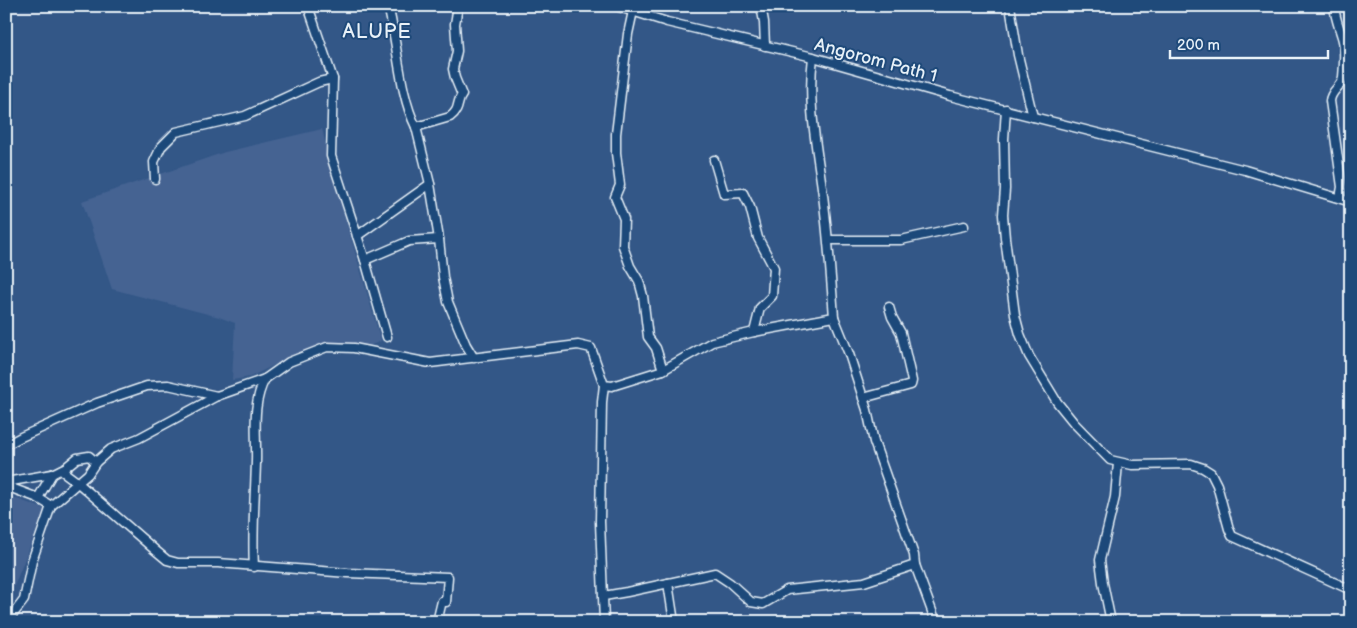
<svg xmlns="http://www.w3.org/2000/svg" width="1357" height="628" viewBox="0 0 1357 628" font-family="'Balsamiq Sans',sans-serif">
<rect width="100%" height="100%" fill="#335787"/>
<filter id="ink" filterUnits="userSpaceOnUse"><feTurbulence type="fractalNoise" baseFrequency=".02" numOctaves="2"/><feDisplacementMap in="SourceGraphic" scale="10" xChannelSelector="R" yChannelSelector="G"/><feConvolveMatrix kernelMatrix="1 2 1 2 8 2 1 2 1" color-interpolation-filters="sRGB"/></filter>
<g filter="url(#ink)">
<g fill="#456392">
<path d="M322 129 335 183 381 341 369 346 329 342 302 351 250 377 232 380 235 323 219 317 112 289 82 201 225 152Z"/>
<path d="M6 495 45 509 6 606Z"/>
</g>
<g fill="none" stroke-linecap="round" stroke-linejoin="round">
<g stroke="#e8f1f8" stroke-width="11">
<g id="minor">
<path d="M308 6 333 79 331 156 365 260 387 337"/>
<path d="M388 6C398 44 399 93 416 127"/>
<path d="M458 6 455 24 457 51 453 69 455 78 462 95C456 102 461 109 450 117L416 127 430 184 439 239 443 277 448 302 466 345 474 358"/>
<path d="M616 6 667 22 813 57 950 96 1245 170 1351 202"/>
<path d="M761 6 764 22 765 46"/>
<path d="M1010 6 1018 55 1033 117"/>
<path d="M1334 6C1335 17 1339 27 1342 37 1346 49 1344 64 1343 77 1341 88 1331 90 1330 101L1342 187 1340 198"/>
<path d="M633 11 628 34 616 134V153L620 185 615 197 624 219 623 246 630 266 639 281 643 296 648 337 656 348 663 370"/>
<path d="M1006 109 1004 139 1005 189 1003 215 1005 238 1015 315 1020 334 1029 356 1057 402 1074 423 1110 460 1132 465 1191 464 1203 468 1211 473 1217 485 1229 529 1232 536 1351 590"/>
<path d="M714 160 724 194 743 193 750 207 758 238 774 268 772 296 760 308 754 332"/>
<path d="M155 179 154 162 161 147 176 132 245 116 319 82 333 79"/>
<path d="M357 236 430 184"/>
<path d="M829 240H901L964 226"/>
<path d="M365 260 409 241 439 239"/>
<path d="M834 317 849 354 867 410 874 442 914 555 915 565 936 622"/>
<path d="M604 385 602 402 600 522 604 622"/>
<path d="M863 398 911 385 912 381 901 333 892 317 889 307"/>
<path d="M6 445 21 437 97 403 147 386 168 385 217 396"/>
<path d="M61 470 77 482 155 550 167 560 178 563H218L348 573 448 577 446 602 442 601 437 622"/>
<path d="M6 482 52 474"/>
<path d="M6 486 38 498 51 506"/>
<path d="M38 498 52 474 66 467 77 458 89 456 96 462"/>
<path d="M254 567C252 532 255 498 256 462 257 434 251 405 265 379"/>
<path d="M668 583 674 622"/>
<path d="M604 596 627 592 715 573 730 583 751 602 763 604 787 590 864 582 915 565"/>
<path d="M7 622 24 600 32 561 51 506 88 474 96 462 111 449 139 438 217 396 265 379 289 362 327 347 354 348 430 363 578 345 591 348 604 385 612 386 663 370 712 342 754 332 834 317C831 276 828 235 823 195 817 149 807 103 813 57"/>
<path d="M1111 622 1103 583 1100 560 1115 497 1118 463"/>
</g>
</g>
<use href="#minor" stroke="#1f4a7a" stroke-width="8"/>
</g>
</g>
<g text-anchor="middle" stroke-width="4" stroke-linejoin="round" paint-order="stroke">
<g font-size="18" fill="#e8f1f8" stroke="#1f4a7a">
<text transform="translate(876 60) rotate(15)" y="6">Angorom Path 1</text>
</g>
<g font-size="20" letter-spacing="1" fill="#e8f1f8" stroke="#1f4a7a">
<text x="377" y="38">ALUPE</text>
</g>
</g>
<rect width="1357" height="628" fill="none" stroke="#1f4a7a" stroke-width="25"/>
<rect x="12" y="12" width="1332" height="603" fill="none" stroke="#e8f1f8" stroke-width="2" filter="url(#ink)"/>
<path d="M1170 50v8h158v-8" fill="none" stroke="#e8f1f8" stroke-width="2.5"/>
<text x="1177" y="50" font-size="15" fill="#e8f1f8" stroke="#1f4a7a" stroke-width="4" paint-order="stroke">200 m</text>
</svg>
